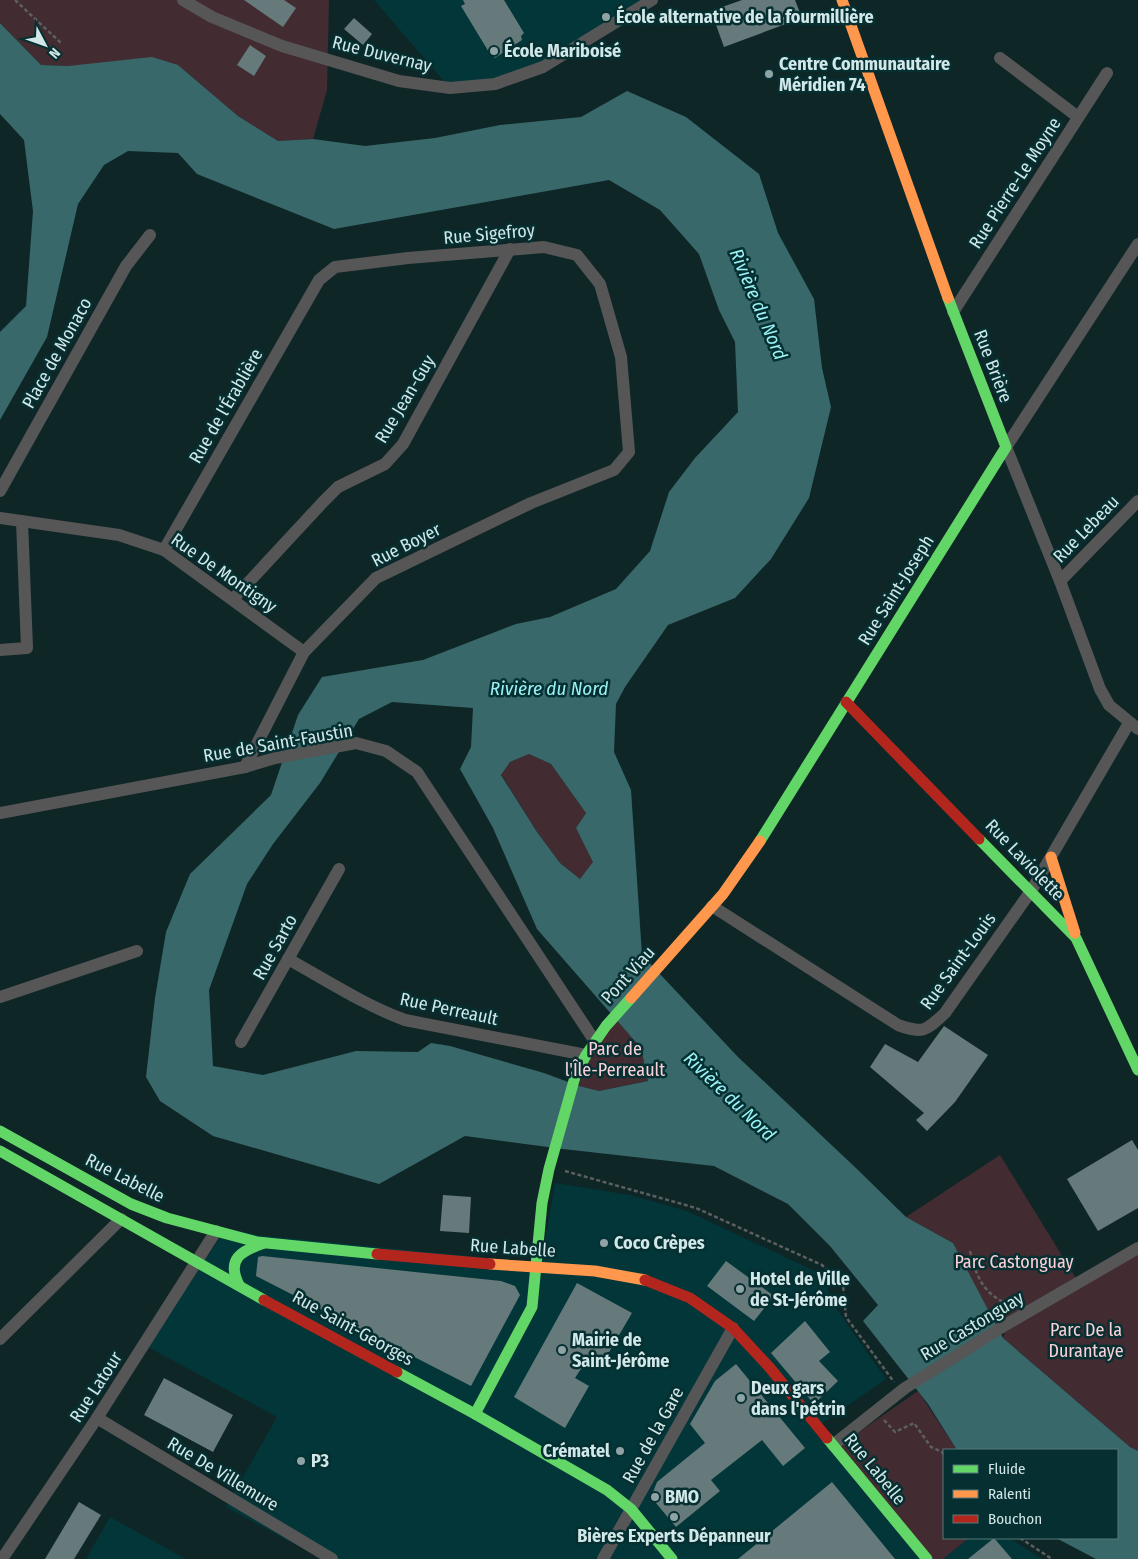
<svg xmlns="http://www.w3.org/2000/svg" width="1138" height="1559" viewBox="0 0 1138 1559" font-family="'Fira Sans Condensed',sans-serif">
<rect width="100%" height="100%" fill="#0f2627"/>
<g fill="#023638">
<path d="M374 0H652L543 67 450 88Z"/>
<path d="M555 1183 630 1195 687 1211 819 1273 838 1311 886 1379 821 1424 933 1559H322L226 1507 277 1417 148 1347 226 1228 257 1235 541 1263Z"/>
<path d="M110 1517 186 1559H86Z"/>
<path d="M969 1538H1009L1042 1559H943Z"/>
</g>
<g fill="#422c31">
<path d="M0 0H329L327 90 313 139 278 141 238 116 178 65 67 66 41 65 0 23Z"/>
<path d="M529 754 551 764 586 813 576 828 594 862 580 879 560 863 537 832 501 774 510 762Z"/>
<path d="M617 1020 641 1048 648 1081 599 1091 579 1086 586 1055Z"/>
<path d="M1000 1155 1077 1280 996 1325 953 1243 906 1217Z"/>
<path d="M1138 1250V1451L1130 1447 1003 1338 1007 1324Z"/>
<path d="M918 1391 957 1450H944V1538H969L943 1559H933L839 1446Z"/>
</g>
<path fill="#38686a" fill-rule="evenodd" d="M0 23 41 65 68 66 152 57 178 65 238 116 278 141 313 139 365 146 435 138 500 125 581 117 627 91 686 117 759 174 778 233 814 299 822 368 831 407 809 498 771 559 735 598 668 625 625 687 616 704 614 752 631 790 642 955 738 1057 858 1170 906 1217 953 1243 1003 1338 1130 1447 1138 1451V1559H1096L1056 1538H1117V1450H957L928 1404 863 1321 878 1305 830 1246 788 1204 714 1166 563 1149 465 1136 379 1184 213 1136 160 1101 146 1077 155 998 166 932 190 874 271 795 298 715 322 677 423 660 516 624 550 617 616 589 650 551 669 492 695 458 738 412 735 342 719 310 699 254 660 210 609 180 334 229 197 174 178 153 128 151 104 165 78 204 47 337 0 420V332L26 306 33 211 24 140 0 114ZM392 702 473 708 471 747 460 769 493 828 537 929 641 1048 648 1081 599 1091 579 1086 544 1073 450 1046 431 1043 418 1052 356 1051 263 1075 213 1066 209 990 247 884 273 844 320 783 359 719ZM529 754 551 764 586 813 576 828 593 862 580 879 560 863 537 832 501 775 510 762Z"/>
<g fill="#667a7b">
<path d="M244 0H284L296 8 283 27Z"/>
<path d="M463 0H504L524 33 521 36 522 40 495 58 492 54H490L461 6 465 4Z"/>
<path d="M742 0H795L802 18 724 47 711 11Z"/>
<path d="M354 18 372 34 363 45 344 29Z"/>
<path d="M250 45 266 56 254 76 237 65Z"/>
<path d="M944 1026 988 1055 955 1102 927 1131 916 1120 924 1113 870 1067 885 1044 918 1062Z"/>
<path d="M1132 1140 1138 1150V1208L1098 1231 1067 1179Z"/>
<path d="M443 1195 471 1197 469 1233 440 1231Z"/>
<path d="M262 1256 501 1281 515 1286 520 1295 471 1386 256 1276 258 1257Z"/>
<path d="M726 1261 774 1296 754 1321 707 1286Z"/>
<path d="M577 1283 632 1313 605 1359 592 1352 575 1378 589 1386 565 1428 514 1397Z"/>
<path d="M805 1321 830 1352 819 1361 838 1381 814 1404 771 1353Z"/>
<path d="M736 1364 805 1448 783 1466 762 1440 711 1480 720 1491 676 1527 651 1497 657 1482 705 1443 690 1424 715 1381Z"/>
<path d="M164 1378 233 1415 213 1452 144 1415Z"/>
<path d="M832 1482 895 1559H738Z"/>
<path d="M79 1502 101 1515 74 1559H45Z"/>
<path d="M994 1538 1012 1559H968Z"/>
</g>
<g fill="none" stroke-linecap="round" stroke-linejoin="round">
<g stroke="#5b5f60" stroke-width="2.5" stroke-dasharray="4 2.5" stroke-linecap="butt">
<path d="M15 0 61 43"/>
<path d="M565 1171 696 1208 822 1265 843 1285 846 1317 894 1382"/>
<path d="M970 1251C977 1279 984 1295 1012 1306"/>
<path d="M884 1420 895 1432 914 1423 931 1447 942 1452 944 1455"/>
<path d="M1020 1538 1052 1559"/>
</g>
<g stroke="#575657" stroke-width="12">
<path d="M183 0 212 17 282 46 399 81 450 88 495 84 543 67 652 0"/>
<path d="M1000 58 1078 117"/>
<path d="M1138 244 1006 447 1060 581 1100 689 1109 705 1138 729"/>
<path d="M953 312 1107 73"/>
<path d="M0 491 126 266 150 235"/>
<path d="M0 518 119 535 164 550 304 652"/>
<path d="M164 550 319 280 335 267 408 258 544 247 577 255 600 284 621 357 629 452 614 470 531 503 376 578 304 652 245 767"/>
<path d="M1060 581 1138 501"/>
<path d="M233 599 323 502 338 487 385 464 403 444 510 249"/>
<path d="M0 650 27 648 22 521"/>
<path d="M0 813 245 767 275 758 356 743 386 751 417 772 594 1040"/>
<path d="M712 906 898 1025C923 1034 926 1031 945 1013L1031 891 1129 723"/>
<path d="M288 959C326 980 364 1005 405 1020L586 1055"/>
<path d="M0 997 137 951"/>
<path d="M241 1042 339 869"/>
<path d="M0 1339 121 1219"/>
<path d="M97 1418 332 1559"/>
<path d="M833 1445 905 1388 1007 1324 1138 1248"/>
<path d="M2 1559 97 1418 216 1231"/>
<path d="M603 1559 733 1328"/>
</g>
<g stroke="#63d668" stroke-width="11">
<path d="M979 839 1076 938 1138 1070"/>
<path d="M760 841 1006 447 948 298"/>
<path d="M0 1131 131 1204 167 1218 257 1242 377 1254"/>
<path d="M0 1151 264 1300"/>
<path d="M239 1285C226 1259 241 1251 264 1243"/>
<path d="M397 1372 475 1414 607 1490 631 1509 672 1559"/>
<path d="M475 1414 532 1307 542 1203 549 1169 575 1077 586 1055 606 1026 631 998"/>
<path d="M827 1438 927 1559"/>
</g>
<g stroke="#ff974d" stroke-width="11">
<path d="M842 0 948 298"/>
<path d="M1051 857 1075 933"/>
<path d="M631 998 723 894 760 841"/>
<path d="M490 1264 595 1271 645 1280"/>
</g>
<g stroke="#b3261e" stroke-width="11">
<path d="M846 702 979 839"/>
<path d="M377 1254 490 1264"/>
<path d="M645 1280 690 1298 733 1328 770 1368 827 1438"/>
<path d="M264 1300 397 1372"/>
</g>
</g>
<g fill="#8ea3a4" stroke="#052f31" stroke-width="2">
<circle cx="606" cy="17" r="5"/>
<circle cx="494" cy="51" r="5"/>
<circle cx="769" cy="74" r="5"/>
<circle cx="604" cy="1243" r="5"/>
<circle cx="740" cy="1289" r="5"/>
<circle cx="562" cy="1350" r="5"/>
<circle cx="741" cy="1398" r="5"/>
<circle cx="620" cy="1451" r="5"/>
<circle cx="301" cy="1461" r="5"/>
<circle cx="655" cy="1497" r="5"/>
<circle cx="674" cy="1517" r="5"/>
</g>
<g text-anchor="middle" stroke-width="5" stroke-linejoin="round" paint-order="stroke">
<g font-size="18" font-weight="bold" fill="#d2e7e8" stroke="#052f31" text-anchor="start">
<text x="616" y="23">École alternative de la fourmillière</text>
<text x="504" y="57">École Mariboisé</text>
<text x="779" y="70">Centre Communautaire<tspan x="779" dy="21">Méridien 74</tspan></text>
<text x="614" y="1249">Coco Crèpes</text>
<text x="750" y="1285">Hotel de Ville<tspan x="750" dy="21">de St-Jérôme</tspan></text>
<text x="572" y="1346">Mairie de<tspan x="572" dy="21">Saint-Jérôme</tspan></text>
<text x="751" y="1394">Deux gars<tspan x="751" dy="21">dans l'pétrin</tspan></text>
<text x="610" y="1457" text-anchor="end">Crématel</text>
<text x="311" y="1467">P3</text>
<text x="665" y="1503">BMO</text>
<text x="674" y="1542" text-anchor="middle">Bières Experts Dépanneur</text>
</g>
<g font-size="18" fill="#d2e7e8" stroke="#052f31">
<text transform="translate(382 54) rotate(14)" y="6">Rue Duvernay</text>
<text transform="translate(1015 183) rotate(-57)" y="6">Rue Pierre-Le Moyne</text>
<text transform="translate(489 234) rotate(-5)" y="6">Rue Sigefroy</text>
<text transform="translate(57 353) rotate(-61)" y="6">Place de Monaco</text>
<text transform="translate(993 366) rotate(69)" y="6">Rue Brière</text>
<text transform="translate(405 399) rotate(-59)" y="6">Rue Jean-Guy</text>
<text transform="translate(226 406) rotate(-60)" y="6">Rue de l'Érablière</text>
<text transform="translate(1086 529) rotate(-46)" y="6">Rue Lebeau</text>
<text transform="translate(406 545) rotate(-27)" y="6">Rue Boyer</text>
<text transform="translate(224 573) rotate(35)" y="6">Rue De Montigny</text>
<text transform="translate(896 590) rotate(-58)" y="6">Rue Saint-Joseph</text>
<text transform="translate(278 743) rotate(-10)" y="6">Rue de Saint-Faustin</text>
<text transform="translate(1025 860) rotate(46)" y="6">Rue Laviolette</text>
<text transform="translate(275 947) rotate(-61)" y="6">Rue Sarto</text>
<text transform="translate(958 961) rotate(-54)" y="6">Rue Saint-Louis</text>
<text transform="translate(628 975) rotate(-48)" y="6">Pont Viau</text>
<text transform="translate(449 1009) rotate(12)" y="6">Rue Perreault</text>
<text transform="translate(125 1178) rotate(27)" y="6">Rue Labelle</text>
<text transform="translate(513 1248) rotate(4)" y="6">Rue Labelle</text>
<text transform="translate(972 1326) rotate(-31)" y="6">Rue Castonguay</text>
<text transform="translate(353 1328) rotate(29)" y="6">Rue Saint-Georges</text>
<text transform="translate(96 1387) rotate(-57)" y="6">Rue Latour</text>
<text transform="translate(653 1435) rotate(-61)" y="6">Rue de la Gare</text>
<text transform="translate(875 1469) rotate(51)" y="6">Rue Labelle</text>
<text transform="translate(223 1474) rotate(31)" y="6">Rue De Villemure</text>
</g>
<g font-size="18" fill="#fcd0d7" stroke="#052f31">
<text x="615" y="1055">Parc de<tspan x="615" dy="21">l'Île-Perreault</tspan></text>
<text x="1014" y="1268">Parc Castonguay</text>
<text x="1086" y="1336">Parc De la<tspan x="1086" dy="21">Durantaye</tspan></text>
</g>
<g font-size="19" font-style="italic" fill="#9af2f6" stroke="#052f31">
<text transform="translate(759 304) rotate(67)" y="7">Rivière du Nord</text>
<text x="549" y="695">Rivière du Nord</text>
<text transform="translate(730 1096) rotate(44)" y="7">Rivière du Nord</text>
</g>
</g>
<rect x="943" y="1449" width="175" height="90" fill="#052f31" stroke="#57797a"/>
<rect x="953" y="1465" width="25" height="8" fill="#63d668" stroke="#57797a"/>
<text x="988" y="1474" font-size="15" fill="#d2e7e8">Fluide</text>
<rect x="953" y="1490" width="25" height="8" fill="#ff974d" stroke="#57797a"/>
<text x="988" y="1499" font-size="15" fill="#d2e7e8">Ralenti</text>
<rect x="953" y="1515" width="25" height="8" fill="#b3261e" stroke="#57797a"/>
<text x="988" y="1524" font-size="15" fill="#d2e7e8">Bouchon</text>
<g transform="translate(45 45) rotate(131)" stroke="#052f31" stroke-width="4" paint-order="stroke">
<path d="M0-4L9 19L0 12L-9 19Z" fill="#d2e7e8"/>
<text y="-8" font-size="14" font-weight="bold" text-anchor="middle" fill="#d2e7e8">N</text>
</g>
</svg>
